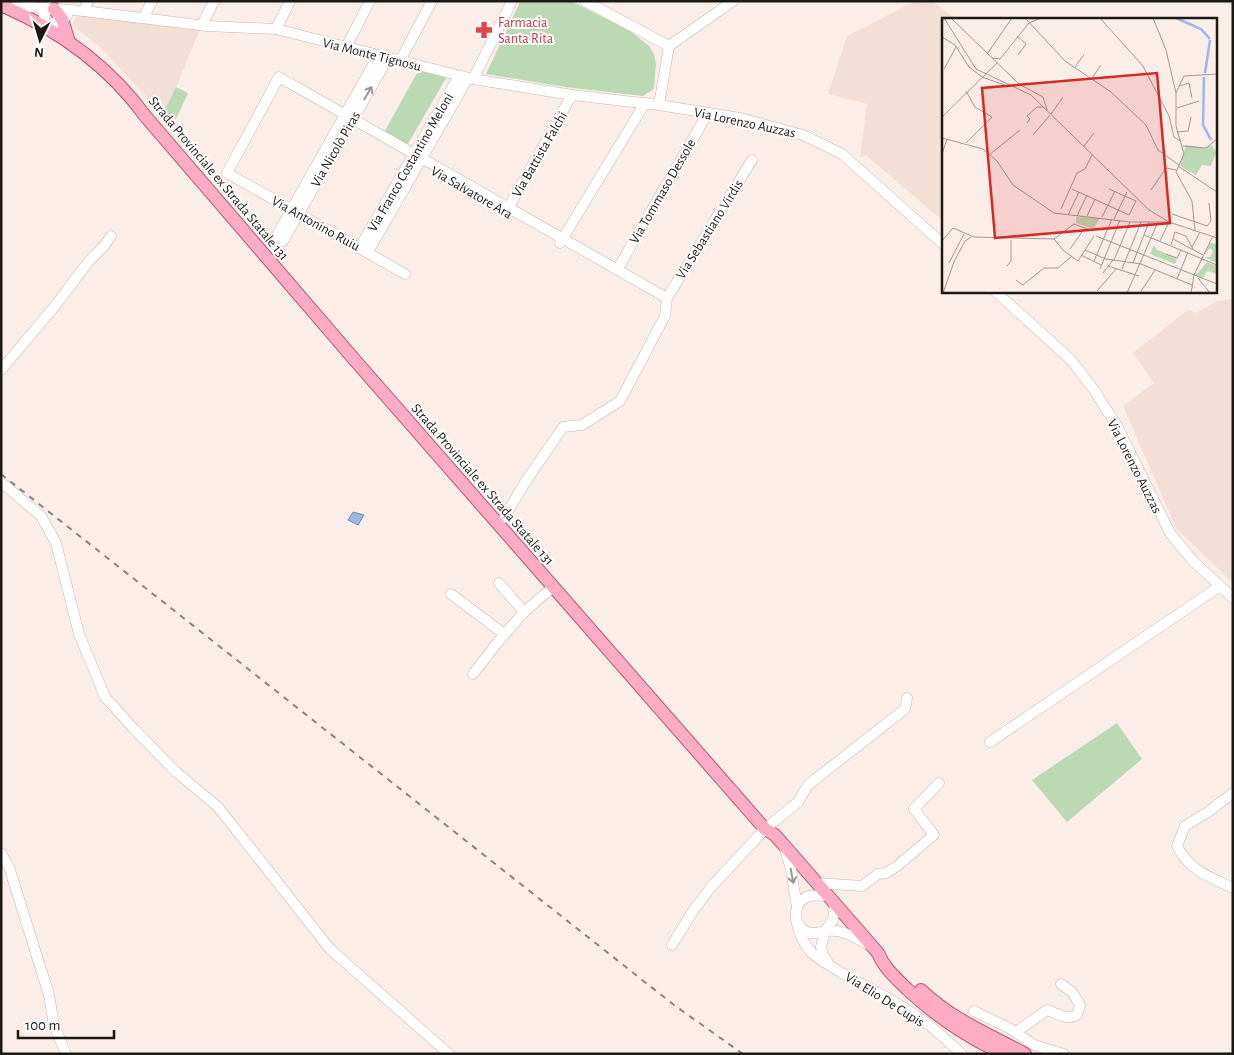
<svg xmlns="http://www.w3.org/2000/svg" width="1234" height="1055" viewBox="0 0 1234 1055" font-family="'Alegreya Sans',sans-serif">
<rect width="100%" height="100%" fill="#fbeee9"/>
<g fill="#f3dfd6">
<path d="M915 1H932L957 19H943V221L866 155 860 157 867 104 828 94 847 36Z"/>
<path d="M77 13 200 29 164 116 100 47 72 25Z"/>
<path d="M1233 299V583L1176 528 1123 406 1154 383 1133 353 1188 310 1196 313 1217 301Z"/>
</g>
<g fill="#bbd9b2">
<path d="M523 1H571L630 31 649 46 654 54 656 64 654 89 643 96 565 87 486 74 520 2Z"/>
<path d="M421 66 449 73 405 149 382 136Z"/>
<path d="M176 87 188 93 176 119 163 114Z"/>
<path d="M1117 723 1142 759 1067 822 1032 780Z"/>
</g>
<path fill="#9eb7e6" stroke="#7787a8" d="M353 512 364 515 358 525 348 520Z"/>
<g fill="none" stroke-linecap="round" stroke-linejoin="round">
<g stroke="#c3b7b2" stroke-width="11">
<g id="minor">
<path d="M585 1 669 46"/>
<path d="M9 8 30 7 84 11 207 26 276 29 473 79 572 95 659 105 740 118 803 135 842 154 943 244"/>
<path d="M49 9 44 14V27L54 25 67 16"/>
<path d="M84 11 88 1"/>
<path d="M144 17 152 1"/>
<path d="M202 25 214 1"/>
<path d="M276 29 290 1"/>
<path d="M669 46 733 1"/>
<path d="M346 47 370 1"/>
<path d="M400 61 432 1"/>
<path d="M473 79 512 1"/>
<path d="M659 105 669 46"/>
<path d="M506 212 572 95"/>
<path d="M276 237 378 56"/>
<path d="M283 241 388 58"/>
<path d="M560 243 645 103"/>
<path d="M360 247 459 76"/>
<path d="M368 252 468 78"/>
<path d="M617 270 708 113"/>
<path d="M405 274 227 173 279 77 667 298"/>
<path d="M995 291 1071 360 1094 390 1117 426 1170 533 1193 561 1233 598"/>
<path d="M1 370 55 306 89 261 104 246 111 236"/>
<path d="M1 482 41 516 56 543 79 634 105 697 134 729 175 771 218 807 330 949 449 1054"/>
<path d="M504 518 524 484 563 427 582 425 620 401 665 316 667 298 752 160"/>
<path d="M499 583 524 612"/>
<path d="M451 594 504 634"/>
<path d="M473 674 498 642 524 612 553 587"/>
<path d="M990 742 1220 586"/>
<path d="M1233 793 1208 812 1185 826 1177 846C1189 870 1209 877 1233 888"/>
<path d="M771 824 798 802 808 785 905 709 907 698"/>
<path d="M785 849 791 869 797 908"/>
<path d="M1 853 9 867 49 995 54 1025 66 1054"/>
<path d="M817 883 862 886 878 874 886 873 897 866 934 835 914 809 939 783"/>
<path d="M828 896C822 896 815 895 809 896 785 904 799 939 811 952 819 960 832 967 842 973 865 986 890 998 912 1013 930 1024 946 1040 962 1054"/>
<path d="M798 923C809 942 821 928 837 931 848 932 860 941 870 945"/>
<path d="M672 945 693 911 711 887 765 829"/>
<path d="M828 963 823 955 821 947 825 931 833 920 835 904"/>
<path d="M974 1011 1011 1029 1034 1045 1064 1054"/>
<path d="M1016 1032 1047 1010C1057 1013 1067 1021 1077 1015L1080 1005 1072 992 1061 984"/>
</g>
</g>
<g stroke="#af546e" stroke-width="14">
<g id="major">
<path d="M1 5C59 30 109 66 146 117L353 358 765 829 775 835 878 953C884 968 896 978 907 989 937 1017 966 1037 1004 1054"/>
<path d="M54 9 62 19 69 42"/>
<path d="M921 990C954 1021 987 1033 1025 1054"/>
</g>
</g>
<use href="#minor" stroke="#fff" stroke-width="10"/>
<use href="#major" stroke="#feacc5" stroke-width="12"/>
<path stroke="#8d8481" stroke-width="2" stroke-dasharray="6 6" stroke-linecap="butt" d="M1 474 674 1005 743 1054"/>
</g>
<defs><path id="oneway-shaft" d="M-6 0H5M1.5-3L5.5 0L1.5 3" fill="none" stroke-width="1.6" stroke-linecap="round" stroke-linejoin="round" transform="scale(1.25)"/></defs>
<g stroke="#999796">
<use href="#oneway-shaft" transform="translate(368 93) rotate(-60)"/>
<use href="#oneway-shaft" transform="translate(792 876) rotate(80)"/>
</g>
<defs>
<g id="pharmacy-bare" transform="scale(1.35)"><path d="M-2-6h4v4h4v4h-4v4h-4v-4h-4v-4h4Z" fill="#e0444e" stroke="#fefefe" stroke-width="2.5" paint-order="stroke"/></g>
</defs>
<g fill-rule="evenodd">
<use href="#pharmacy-bare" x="484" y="30"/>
</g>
<g text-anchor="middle" stroke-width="4" stroke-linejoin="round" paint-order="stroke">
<g font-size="14" fill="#be3a42" stroke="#fefefe" text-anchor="start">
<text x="498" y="27">Farmacia<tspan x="498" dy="16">Santa Rita</tspan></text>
</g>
<g font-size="14" fill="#1c1816" stroke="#fefefe">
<text transform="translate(372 54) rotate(14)" y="5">Via Monte Tignosu</text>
<text transform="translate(745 122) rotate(12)" y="5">Via Lorenzo Auzzas</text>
<text transform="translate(335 149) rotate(-60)" y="5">Via Nicolò Piras</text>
<text transform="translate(539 154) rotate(-60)" y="5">Via Battista Falchi</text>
<text transform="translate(410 162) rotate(-60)" y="5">Via Franco Costantino Meloni</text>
<text transform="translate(219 178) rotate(50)" y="5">Strada Provinciale ex Strada Statale 131</text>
<text transform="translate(662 191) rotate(-60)" y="5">Via Tommaso Dessole</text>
<text transform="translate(472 192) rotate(30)" y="5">Via Salvatore Ara</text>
<text transform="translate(316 223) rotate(29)" y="5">Via Antonino Ruiu</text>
<text transform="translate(709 229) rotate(-58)" y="5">Via Sebastiano Virdis</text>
<text transform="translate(1135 466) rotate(63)" y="5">Via Lorenzo Auzzas</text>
<text transform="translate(483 484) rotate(49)" y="5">Strada Provinciale ex Strada Statale 131</text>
<text transform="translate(885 999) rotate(32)" y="5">Via Elio De Cupis</text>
</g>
</g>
<g transform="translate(942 18)">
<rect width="275" height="275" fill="#fbeee9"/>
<path d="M244 127 263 130 270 127 274 135 269 148 260 147 254 157 238 148ZM134 200 135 199 158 200 151 211 134 205ZM268 225 275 226V245L262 239H268L271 233 268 230 263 236ZM212 227 214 231 235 241 233 246 208 236ZM265 244 275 248V256L265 253 261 260 254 257Z" fill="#bbd9b2"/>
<path fill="none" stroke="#9eb7e6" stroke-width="2.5" d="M234 0 259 11 268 21M263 55 268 22M262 59 261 107 269 122"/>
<path fill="none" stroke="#a29895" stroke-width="1" d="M2 0 34 51 89 77 208 193M9 0 77 66 101 79 105 92M83 0 123 43 169 74 204 107 216 132 237 147M158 0 201 48 227 98 232 119 238 123M211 0 224 32 234 75V108L242 136 234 154 250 183 253 212M75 18 84 26 76 37M0 19 13 27 27 49 40 59M45 36 70 0M50 40 58 41 87 5 99 0M132 50 142 37M2 51 14 29M40 59 68 69M150 60 159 47M238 68 247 65 250 80M234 75 242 58 275 56M235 90 257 83M109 96 121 79M0 99 55 45M85 105 88 101 85 98 95 89H101M235 114 246 113 249 99M91 117 108 97M0 120 41 131 55 143 71 167 112 195 188 204H227L218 223M24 125 50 99 33 89 24 73M142 128 152 115M241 128 264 130 275 121M0 136 5 121M47 137 78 112M236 148 275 174M130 171 187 197 194 183 167 171M209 172 224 150 234 152M119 191 135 155 143 151 150 137M207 192 227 204 275 220M230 196 265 208 269 203 267 185M126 197 137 174M135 198 145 177M145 198 153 181M160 199 173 173M172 201 185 174M132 206 151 213M202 217 275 247M154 218 275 266M112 221 121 232 136 243 152 218M231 221 261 237M0 223 11 210 32 219 112 221 132 206M229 227 233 214 244 218 251 231M250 229 258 214M128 231 142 211M143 232 164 241 199 246 250 267M224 236 235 240 239 232M139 237 159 247M172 242 188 204M152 243 170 201M7 245 22 216M191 245 207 204M65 248 69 243V222M166 248 197 258M158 251 178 202M180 251 199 204M161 255 171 242M256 260 268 275M235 261 246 234M74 262 81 267 102 250H116L130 238M155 273 175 250M1 275 12 244 23 223 29 219M185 275 216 204M198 275 213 252M249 275 252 257 271 218"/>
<path fill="#d62828" fill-opacity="0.15" stroke="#d62828" stroke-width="2.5" d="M215 55 228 205 53 220 40 70Z"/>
<rect width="275" height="275" fill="none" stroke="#1c1816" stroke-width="2.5"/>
</g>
<rect width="1234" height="1055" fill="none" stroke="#1c1816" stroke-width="5"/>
<g transform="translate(40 40) rotate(185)" stroke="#fefefe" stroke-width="4" paint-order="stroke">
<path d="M0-4L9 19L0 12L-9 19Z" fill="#1c1816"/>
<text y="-8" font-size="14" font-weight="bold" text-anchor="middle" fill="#1c1816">N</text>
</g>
<path d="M18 1030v8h96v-8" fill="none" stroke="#1c1816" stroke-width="2.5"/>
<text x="25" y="1030" font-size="15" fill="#1c1816" stroke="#fefefe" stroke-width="4" paint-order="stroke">100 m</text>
</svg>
